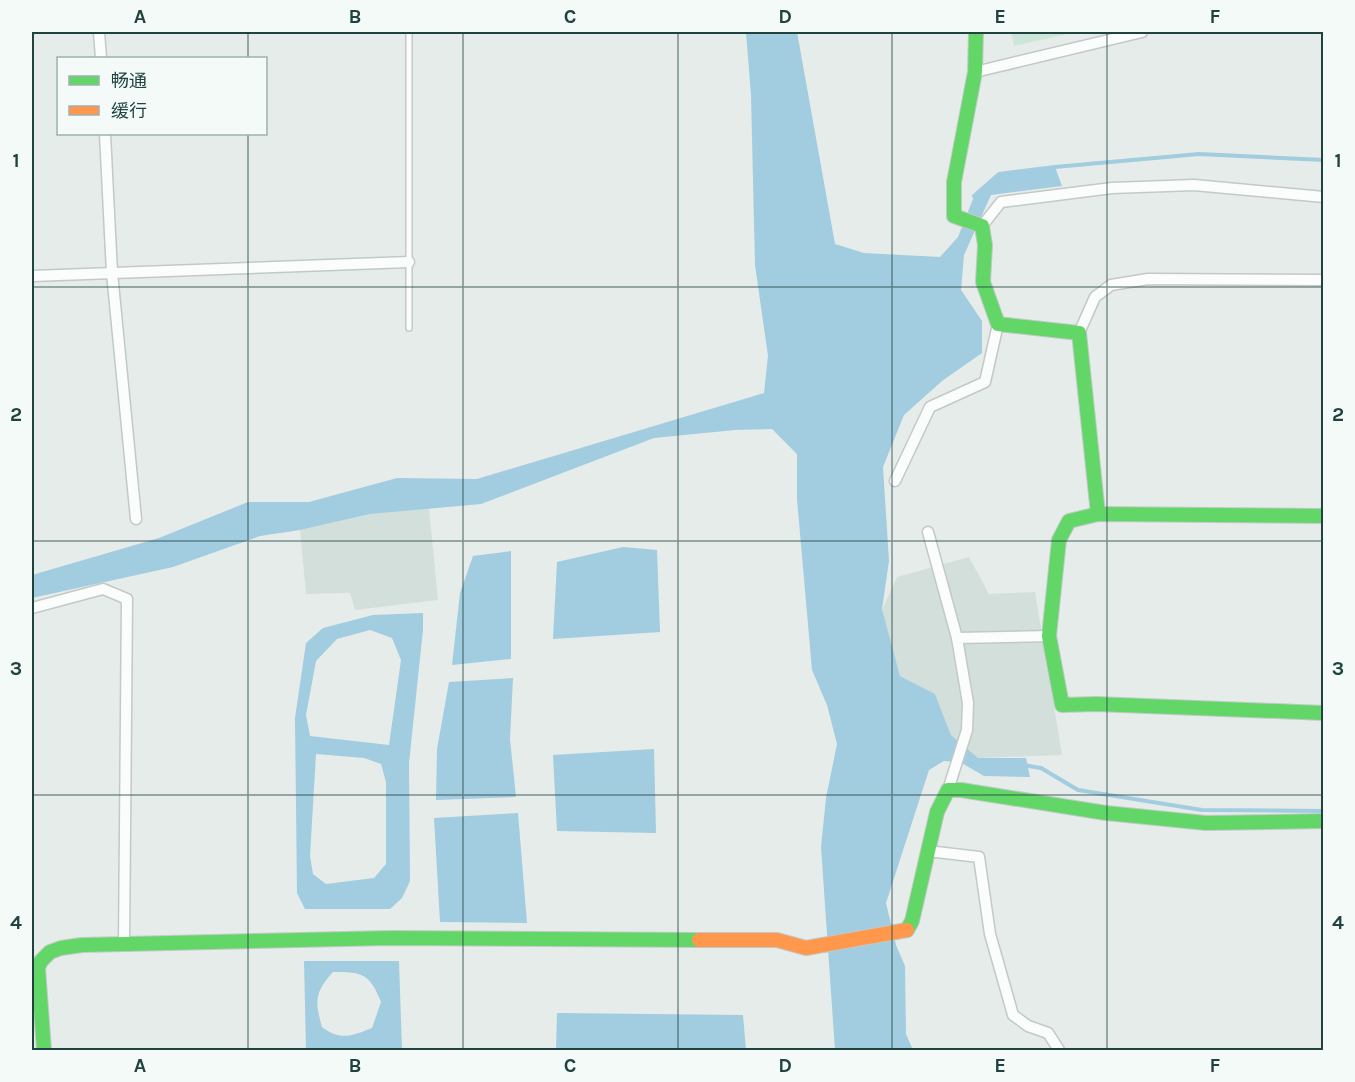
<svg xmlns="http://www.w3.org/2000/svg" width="1355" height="1082" viewBox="0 0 1355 1082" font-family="Karla,'Noto Sans SC',sans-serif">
<rect width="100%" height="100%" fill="#e6ecea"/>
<g fill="#d3dfdb">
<path d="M429 508 438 600 355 610 350 593 306 594 300 530 370 514Z"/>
<path d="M969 557 989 594 1035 592 1062 755 978 758 951 735 935 694 900 676 882 610 897 577Z"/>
</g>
<path fill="#cde6da" d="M1011 32H1076L1014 46Z"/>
<g fill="#a2ccdf" fill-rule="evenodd">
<path d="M746 32H797L835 244 864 253 940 257 958 237 975 194 999 174 1055 167 1062 186 991 195 964 255 961 290 982 321V353L942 381 904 415 883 467 889 561 882 609 900 676 935 694 951 735 978 758H1026L1030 777 984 776 960 762 944 761 929 770 886 903 896 945 905 966 906 1034 913 1050H835L821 847 826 798 837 744 827 705 812 670 797 499V454L772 429 735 430 654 438 481 504 370 514 300 530 260 536 173 567 32 598V575L159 538 248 502H309L397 478 477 479 764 393 768 356 755 265 751 95Z"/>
<path d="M623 547 657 550 660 632 553 639 557 562Z"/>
<path d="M511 551V659L452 665 460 593 473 556Z"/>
<path d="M423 613V630L409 763 410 881 402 898 390 909H305L297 893 295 718 306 643 323 628 373 615ZM370 630 392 638 401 660 389 745 310 736 306 715 316 661 337 639ZM316 754 364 758 381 764 386 782V864L374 878 326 884 313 874 310 856Z"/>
<path d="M513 678 510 739 516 797 436 800 437 749 449 682Z"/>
<path d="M654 749 656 833 557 831 553 755Z"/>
<path d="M518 813 527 923 440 922 434 818Z"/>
<path d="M304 961H399L402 1050H306ZM333 972C363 972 370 974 381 1002L372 1028C352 1036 340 1041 322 1027 315 1002 314 993 333 972Z"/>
<path d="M557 1013 743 1015 746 1050H556Z"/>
</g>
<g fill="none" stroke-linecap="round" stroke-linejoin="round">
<g stroke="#a2ccdf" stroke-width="4">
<path d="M974 196 999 174 1055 167 1199 154 1324 160"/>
<path d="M1023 765 1041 768 1078 790 1202 810 1324 811"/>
</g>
<g stroke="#c3c9c7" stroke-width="8">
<path id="lane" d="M409 32V328"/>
</g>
<g stroke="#c3c9c7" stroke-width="13">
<g id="street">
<path d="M99 32 101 58"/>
<path d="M975 72 1142 32"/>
<path d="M105 134 112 273 136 519"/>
<path d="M982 226 1001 202 1112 188 1194 185 1324 197"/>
<path d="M32 276 409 262"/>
<path d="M1079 333 1095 297 1111 285 1148 279 1324 280"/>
<path d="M895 481 930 407 985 382 998 324"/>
<path d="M928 532 957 638"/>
<path d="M32 608 103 589 127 599 124 944"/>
<path d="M948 790 967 730 968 703 957 638 1049 636"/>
<path d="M928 851 979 857 990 934 1013 1015 1028 1026 1048 1033 1059 1050"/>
</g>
</g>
<g stroke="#c1cac8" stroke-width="16">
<g id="fast">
<path d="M976 32 975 72 954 182V216L982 226 985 245 983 282 998 324 1079 333 1098 514"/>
<path d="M1324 516 1098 514 1069 521 1059 540 1049 636 1062 705 1096 704 1324 713"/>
<path d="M907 930 912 921 937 812 948 790H961L1106 813 1206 823 1324 821"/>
<path d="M44 1050 38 968 41 961 50 952 61 948 82 945 390 938 699 940"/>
</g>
</g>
<g stroke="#c1cac8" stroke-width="16">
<path id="slow" d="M699 940H777L806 948 907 930"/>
</g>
<use href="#lane" stroke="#fbfcfc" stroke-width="5"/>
<use href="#street" stroke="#fbfcfc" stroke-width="10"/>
<use href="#fast" stroke="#63d668" stroke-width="14"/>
<use href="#slow" stroke="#ff974d" stroke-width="14"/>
</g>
<path fill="none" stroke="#20433f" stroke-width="1.5" stroke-opacity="0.55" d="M248 32V58M463 32V1050M678 32V1050M892 32V1050M1107 32V1050M248 134V1050M32 287H1324M32 541H1324M32 795H1324"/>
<rect width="1355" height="1082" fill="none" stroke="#f4faf8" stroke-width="66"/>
<rect x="57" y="57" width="210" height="78" fill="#f4faf8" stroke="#9fb1ae" stroke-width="1.5"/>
<rect x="69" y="76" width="30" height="9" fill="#63d668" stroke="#9fb1ae" stroke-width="1.5"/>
<text x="111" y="87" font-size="18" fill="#20433f">畅通</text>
<rect x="69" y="106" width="30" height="9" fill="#ff974d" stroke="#9fb1ae" stroke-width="1.5"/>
<text x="111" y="117" font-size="18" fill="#20433f">缓行</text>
<rect x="33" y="33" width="1289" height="1016" fill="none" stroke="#20433f" stroke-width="2"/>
<g font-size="20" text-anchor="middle" font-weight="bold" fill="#20433f">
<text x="140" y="23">A</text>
<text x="355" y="23">B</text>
<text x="570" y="23">C</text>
<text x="785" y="23">D</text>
<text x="1000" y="23">E</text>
<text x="1215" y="23">F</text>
<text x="16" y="167">1</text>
<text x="1338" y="167">1</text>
<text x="16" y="421">2</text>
<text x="1338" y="421">2</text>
<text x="16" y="675">3</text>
<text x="1338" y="675">3</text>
<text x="16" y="929">4</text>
<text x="1338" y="929">4</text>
<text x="140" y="1072">A</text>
<text x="355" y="1072">B</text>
<text x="570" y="1072">C</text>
<text x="785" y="1072">D</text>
<text x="1000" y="1072">E</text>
<text x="1215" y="1072">F</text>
</g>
</svg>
